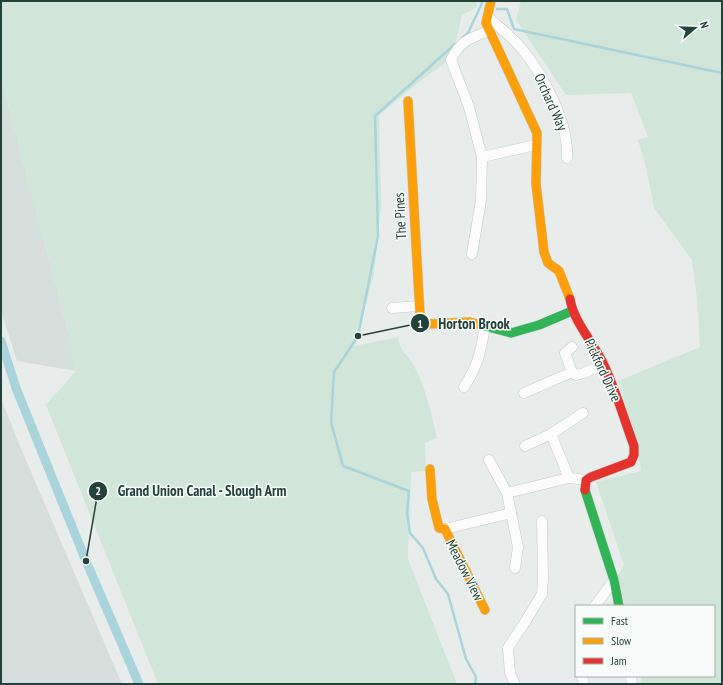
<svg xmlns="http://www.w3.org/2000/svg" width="723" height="685" viewBox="0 0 723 685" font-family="'PT Sans Narrow',sans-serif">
<rect width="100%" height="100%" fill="#e8edeb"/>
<g fill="#d6dedb">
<path d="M1 77 69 335 76 371 17 361 1 311Z"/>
<path d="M1 398 17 439 122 684H1Z"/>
</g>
<g fill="#d1e6d8">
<path d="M1 1H476L477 7 462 15 452 58 419 82 379 115 381 207 374 274 355 346 398 337C400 352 408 354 414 366 426 387 431 414 437 438L425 443 426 471 411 472 408 559 457 684H158L46 405 76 371 69 335 1 77Z"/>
<path d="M521 1H722V684H641V676H714V606H625L617 577 624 565 596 482 641 471 634 430 618 381 700 347 697 299 692 260 654 208 646 167 638 140 648 137 631 93 566 95 516 20Z"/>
</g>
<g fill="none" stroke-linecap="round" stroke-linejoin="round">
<g stroke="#a9d4db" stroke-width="2.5">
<path d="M497 9H507L514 29 722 73"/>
<path d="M462 38 468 33 483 1"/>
<path d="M455 44 375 116 378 236 358 336 334 372 331 422 343 466 409 491 407 513 410 533 423 548 436 579 448 594 466 659 476 677 475 684"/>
</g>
<path stroke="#a9d4db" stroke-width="9" d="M1 341 16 388 86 561 139 684"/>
<g stroke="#c5cac8" stroke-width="11">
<g id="street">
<path d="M488 17C499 27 512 37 522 49 544 76 569 123 567 158"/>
<path d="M482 157 536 145"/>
<path d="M472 254 481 200 482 157 469 107 451 60C460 41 470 38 489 31"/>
<path d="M392 308 419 306"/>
<path d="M572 347 565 353 572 372 576 375 584 373 604 365"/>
<path d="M464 387C478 366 481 351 485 326"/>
<path d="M524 393 572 372"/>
<path d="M551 434 583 413"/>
<path d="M525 446 551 434 569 478"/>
<path d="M489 460 507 493 569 478 586 480"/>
<path d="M507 493 518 547 515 568"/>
<path d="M445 529 511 513"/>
<path d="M595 606 614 580"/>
<path d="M582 676 584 684"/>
<path d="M631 676 632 684"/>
<path d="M515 684 510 673 508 648 525 622 542 594 543 579 542 521"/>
</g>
</g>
<g stroke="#c3cbc8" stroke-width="10">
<g id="fast">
<path d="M481 325 511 333 539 325 572 311"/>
<path d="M585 490 614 580 619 606"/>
</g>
</g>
<g stroke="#c3cbc8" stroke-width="10">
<g id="slow">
<path d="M491 1 486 23 537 133 536 184 544 252 548 263 559 271 570 299"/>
<path d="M408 101 420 315 422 321 428 324 470 322 481 325"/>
<path d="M430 469 432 499 439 528 445 529 485 610"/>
</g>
</g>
<g stroke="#c3cbc8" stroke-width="10">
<path id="jam" d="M570 299C574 323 594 343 604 365 616 391 624 419 634 446V455L631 462 591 477 586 480 585 490"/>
</g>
<use href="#street" stroke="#fcfcfc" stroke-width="10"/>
<use href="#fast" stroke="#30b455" stroke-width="9"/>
<use href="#slow" stroke="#ff9f0a" stroke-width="9"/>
<use href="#jam" stroke="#e5322d" stroke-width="9"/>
</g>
<g text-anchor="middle" stroke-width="3" stroke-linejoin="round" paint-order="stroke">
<g font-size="14" fill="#24423a" stroke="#f7fbf9">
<text transform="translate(551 102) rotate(66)" y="5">Orchard Way</text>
<text transform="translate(400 216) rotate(-93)" y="5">The Pines</text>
<text transform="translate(603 370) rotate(65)" y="5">Pickford Drive</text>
<text transform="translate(465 570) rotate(63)" y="5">Meadow View</text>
</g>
</g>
<path fill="none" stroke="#24423a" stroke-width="1.5" d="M358 336L420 323M86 561L98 491"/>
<g fill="#24423a" stroke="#f7fbf9" stroke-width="1.5">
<circle cx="358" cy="336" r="4"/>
<circle cx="86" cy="561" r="4"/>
<circle cx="420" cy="323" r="10"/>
<circle cx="98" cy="491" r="10"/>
</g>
<g font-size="12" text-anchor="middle" font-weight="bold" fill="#fff">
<text x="420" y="328">1</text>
<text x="98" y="495">2</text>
</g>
<g font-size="15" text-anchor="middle" font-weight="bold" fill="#24423a" stroke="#f7fbf9" stroke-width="3" stroke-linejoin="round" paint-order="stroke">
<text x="474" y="329">Horton Brook</text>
<text x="202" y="496">Grand Union Canal - Slough Arm</text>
</g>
<rect width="723" height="685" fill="none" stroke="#24423a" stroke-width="4"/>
<rect x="575" y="605" width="140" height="72" fill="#f7fbf9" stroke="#a3b1ad"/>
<rect x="583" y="618" width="20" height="6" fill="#30b455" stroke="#a3b1ad"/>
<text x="611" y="625" font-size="12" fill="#24423a">Fast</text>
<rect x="583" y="638" width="20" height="6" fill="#ff9f0a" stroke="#a3b1ad"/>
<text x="611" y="645" font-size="12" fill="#24423a">Slow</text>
<rect x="583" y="658" width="20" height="6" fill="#e5322d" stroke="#a3b1ad"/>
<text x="611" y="665" font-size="12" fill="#24423a">Jam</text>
<g transform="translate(695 28) rotate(71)" stroke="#f7fbf9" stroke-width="3" paint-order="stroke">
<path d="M0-3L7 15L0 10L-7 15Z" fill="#24423a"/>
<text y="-6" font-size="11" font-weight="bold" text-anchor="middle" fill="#24423a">N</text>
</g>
</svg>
